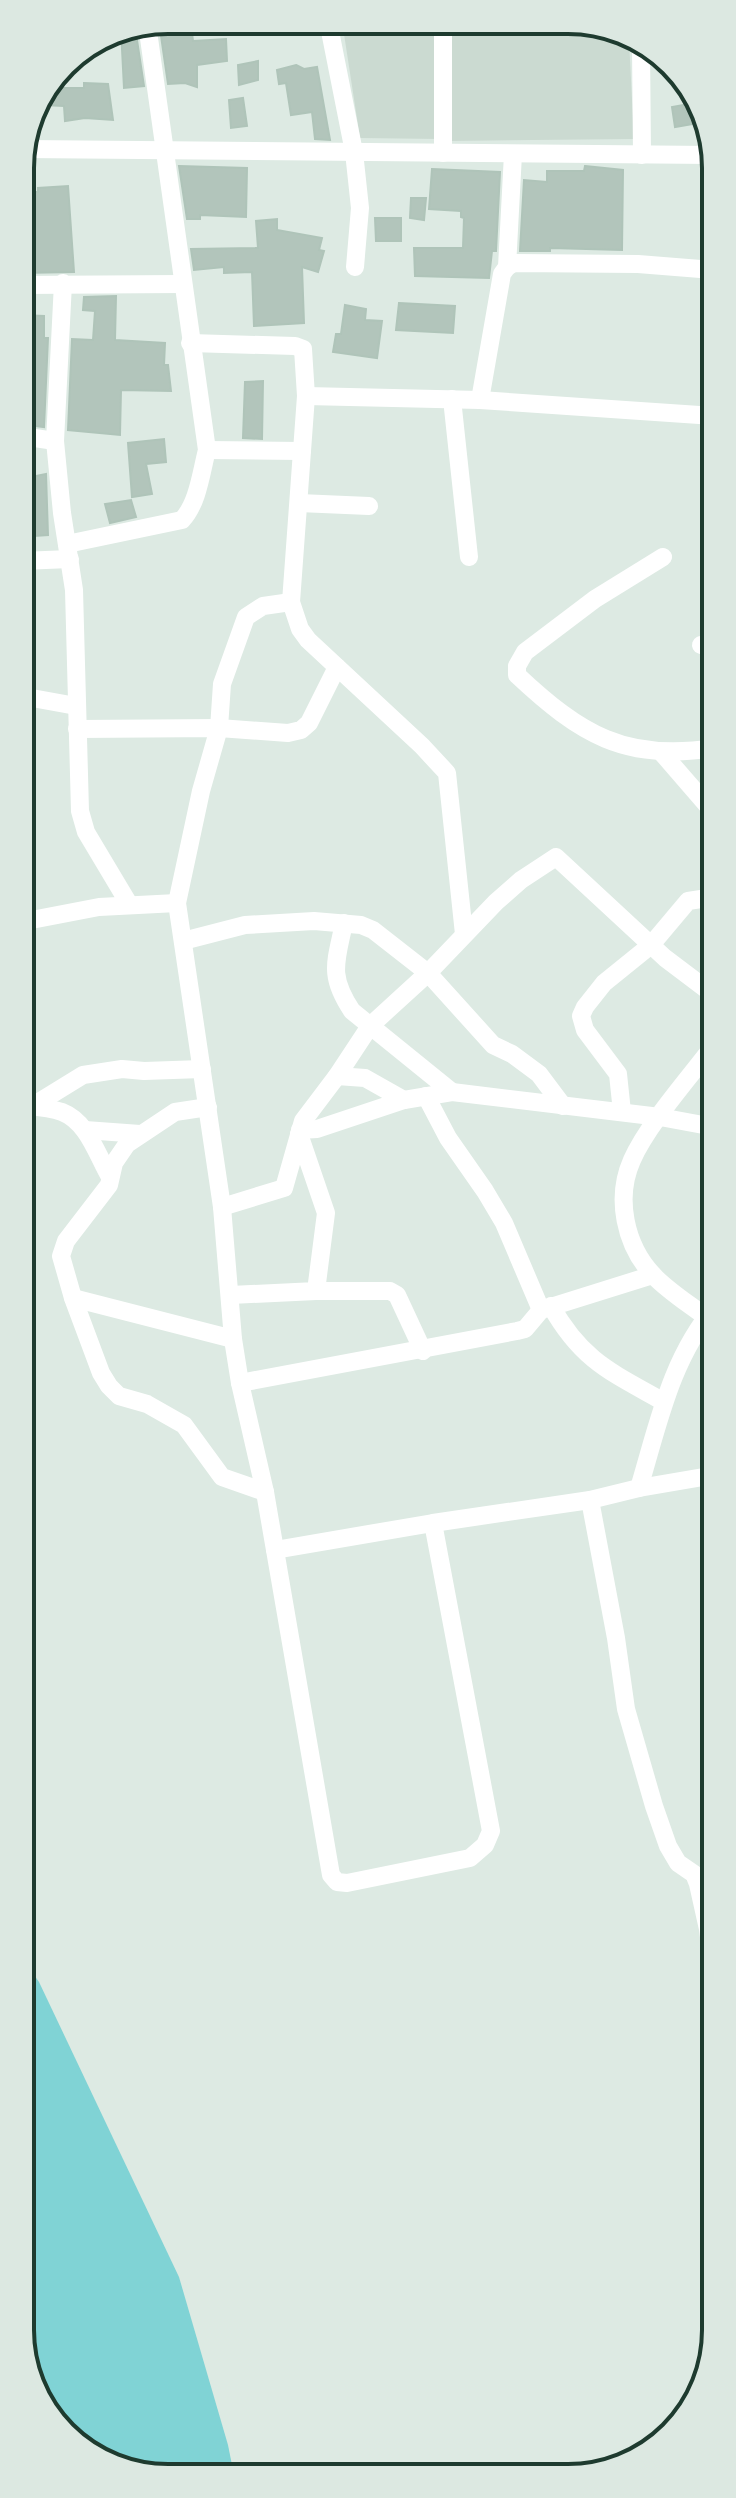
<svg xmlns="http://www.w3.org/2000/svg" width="736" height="2498" viewBox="0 0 736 2498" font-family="'Work Sans',sans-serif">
<rect width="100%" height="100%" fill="#ddeae3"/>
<g fill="#cbdad1">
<path d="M342 21 437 22 439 139 360 138Z"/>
<path d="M450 22 598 23 629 40 634 139 448 141Z"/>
</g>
<path fill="#80d3d5" d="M22 1958 39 1982 179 2277 228 2445 234 2475H138L63 2434 23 2359Z"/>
<g fill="#b2c5bb" stroke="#afc4b9" stroke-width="2">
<path d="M135 27 144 86 124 88 121 29Z"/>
<path d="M160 29 192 33 193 41 226 39 227 61 197 65V87L185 83 168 84Z"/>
<path d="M258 61V80L239 85 238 65Z"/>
<path d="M296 65 304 69 317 67 330 140 315 139 312 112 291 115 286 83 279 84 277 70Z"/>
<path d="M84 83 108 84 113 120 85 118 65 121 64 106 44 105 52 88H84Z"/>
<path d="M243 98 247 126 231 128 229 100Z"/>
<path d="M694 103 704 122 675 127 672 107Z"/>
<path d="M179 166 247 168 246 217 200 215V219H187Z"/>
<path d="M585 166 623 170 622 250 550 248V251H520L524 180 547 182V171H584Z"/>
<path d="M432 169 500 172 496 251H492L489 278 415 276 414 248H463L464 218 461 217V211L429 209Z"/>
<path d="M68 186 74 272 20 273V255H33V218L32 215H20V197H31L30 192H38V188Z"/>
<path d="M411 198H426L424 220 410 218Z"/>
<path d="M375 218H401V241H376Z"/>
<path d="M277 219V230L322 238 319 250 324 251 318 272 302 267 304 323 254 326 252 272 224 273V267L194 270 191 249 258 248 256 221Z"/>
<path d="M116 296 115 340 165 343 164 365H168L171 391 121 390 120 435 68 430 72 339 93 340 95 311 83 310 84 297Z"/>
<path d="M399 303 455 306 453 333 396 330Z"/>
<path d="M345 305 366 309 365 320 382 321 377 358 333 352 336 334H341Z"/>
<path d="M20 315 44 316V338H48L44 427 21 424Z"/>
<path d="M263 381 262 439 243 438 245 382Z"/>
<path d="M164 439 166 462 146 464 152 494 132 497 128 443Z"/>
<path d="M46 474 48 535 34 536 29 530 21 531V479Z"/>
<path d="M131 500 136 517 110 523 105 504Z"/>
</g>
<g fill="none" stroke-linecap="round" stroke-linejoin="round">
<g stroke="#fff" stroke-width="18">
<path d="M328 21 354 152 360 208 355 267"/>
<path d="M443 22V153"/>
<path d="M641 46 642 155"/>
<path d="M24 149 713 155"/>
<path d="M507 267 514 263 638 264 713 270"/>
<path d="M63 283 55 441 62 513 74 590 80 811 86 832 129 904"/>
<path d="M20 285 182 284"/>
<path d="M190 343 295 346 303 349 306 396 291 602 300 629 308 640 422 746 447 773 464 934"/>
<path d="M306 396 480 400 714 416"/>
<path d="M452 399 469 557"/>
<path d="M480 400 502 274 507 267 513 154"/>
<path d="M21 436 55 441"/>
<path d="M207 450 302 451"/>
<path d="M299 503 369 506"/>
<path d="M67 544 182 520C198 503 201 473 207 450L147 24"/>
<path d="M663 557 595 599 525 652 517 666V675C580 734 625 762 714 748"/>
<path d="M21 561 70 559"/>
<path d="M291 602 263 606 246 617 222 684 219 728 201 791 177 903 222 1207 233 1339 240 1383 265 1492 331 1875 337 1882 347 1883 470 1858 485 1845 491 1831 433 1523"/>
<path d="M701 645 714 649"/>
<path d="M21 696 76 706"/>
<path d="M77 729 219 728 288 733 301 730 309 723 337 667"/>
<path d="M662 753 714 813"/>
<path d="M21 922 99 907 177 903"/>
<path d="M344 923C336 962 328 975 352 1011L452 1092"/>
<path d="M183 941 245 925 314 921 361 925 373 930 428 973 493 1045 512 1054 539 1074 563 1106"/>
<path d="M337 1076 365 1078 404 1100"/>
<path d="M426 1096 448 1138 485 1191 504 1223 541 1310 653 1275"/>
<path d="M25 1106C37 1107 51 1108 62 1112 88 1122 97 1155 110 1177"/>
<path d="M31 1107 83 1075 122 1069 144 1071 202 1069"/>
<path d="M208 1107 175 1112 127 1144 114 1163 109 1185 66 1241 61 1256 73 1298 101 1373 109 1386 119 1396 147 1404 184 1425 222 1477 265 1492"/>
<path d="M622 1112 618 1074 585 1030 581 1016 585 1007 604 983 651 945 688 901 714 897"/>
<path d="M85 1130 140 1134"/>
<path d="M300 1130 317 1129 404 1100 452 1092 660 1117 714 1127"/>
<path d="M222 1207 284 1188 303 1121 337 1076 370 1026 428 973 496 902 521 880 556 857 665 958 714 995"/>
<path d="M316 1291H390L397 1295 423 1351"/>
<path d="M231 1295 316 1291 326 1213 299 1134"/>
<path d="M73 1298 233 1339"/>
<path d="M551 1306C582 1361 611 1372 664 1402"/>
<path d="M706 1317C689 1304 668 1291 653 1275 625 1245 615 1198 632 1160 648 1124 690 1077 714 1045"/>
<path d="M240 1383 517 1331 525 1329 541 1310"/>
<path d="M639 1488C658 1425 671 1358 715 1307"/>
<path d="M590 1500 616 1638 626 1709 654 1806 668 1846 678 1863 694 1874 698 1884 708 1929 715 1985"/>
<path d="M275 1550 433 1523 590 1500 639 1488 715 1475"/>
</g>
</g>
<path d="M0 0H736V2498H0ZM168 34H568A134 134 0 0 1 702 168V2330A134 134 0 0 1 568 2464H168A134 134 0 0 1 34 2330V168A134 134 0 0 1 168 34Z" fill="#dce8e1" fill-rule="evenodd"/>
<path fill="none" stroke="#1e3b2f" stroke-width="4" d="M168 34H568A134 134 0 0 1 702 168V2330A134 134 0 0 1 568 2464H168A134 134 0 0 1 34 2330V168A134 134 0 0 1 168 34Z"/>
</svg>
